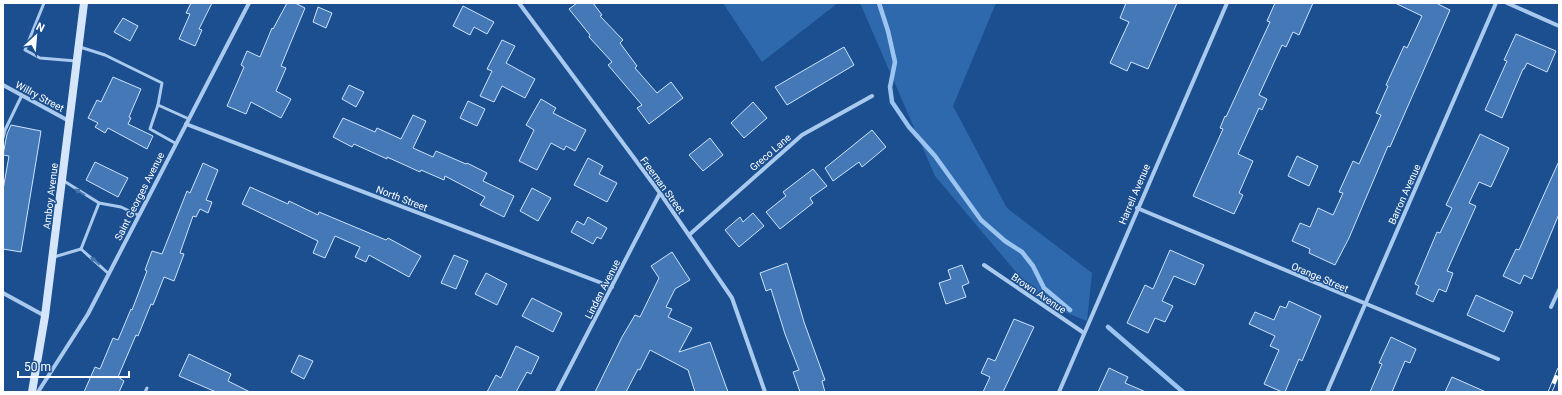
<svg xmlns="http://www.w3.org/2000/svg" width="1562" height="395" viewBox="0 0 1562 395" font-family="Roboto,sans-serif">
<rect width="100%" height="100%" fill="#1b4f8f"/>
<g fill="#2e69ad">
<path d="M723 3H838L762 62Z"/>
<path d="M860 3H996L953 106 1007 208 1092 273 1087 321 1042 303 935 176Z"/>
</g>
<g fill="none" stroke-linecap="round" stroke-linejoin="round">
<g stroke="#9cc4f0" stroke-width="4.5">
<path d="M879 3 888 31 895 62 890 87 892 102 909 127 935 156 981 220 1005 241 1022 252 1033 266 1044 288 1070 310"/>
<path d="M1108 327 1183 392"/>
</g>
</g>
<g fill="#4478b7" stroke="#cfe3fa">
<path d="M191 3H212L199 29 202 30 195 46 179 39 190 14 186 13Z"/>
<path d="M287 3H295L305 8 281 66 286 68 276 91 291 99 281 118 251 102 246 114 227 106 244 67 241 65 247 51 260 57 272 28 273 29Z"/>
<path d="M577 3H593L602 15 600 16 623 40 620 43 637 66 635 68 657 93 671 82 683 98 649 124 637 108 642 105 608 65 612 62 589 37 590 35 569 9Z"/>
<path d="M1126 3H1177L1148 69 1131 62 1127 71 1110 63 1129 22 1120 18Z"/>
<path d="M1275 3H1313L1299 35 1293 32 1286 47 1282 45 1259 95 1267 99 1262 110 1259 108 1238 154 1253 161 1239 193 1243 195 1234 214 1193 196 1223 129 1220 128 1225 116 1226 117 1270 22 1267 21Z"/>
<path d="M1395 3H1436L1450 10 1390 147 1388 146 1349 238 1335 265 1309 253 1310 249 1292 241 1300 223 1310 227 1318 208 1333 215 1343 193 1339 192 1353 161 1359 164 1381 115 1376 113 1388 86 1386 85 1404 46 1407 48 1422 16Z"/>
<path d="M463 6 494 22 487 34 474 27 470 35 453 26Z"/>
<path d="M318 7 332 13 326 28 313 22Z"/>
<path d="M123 18 138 26 130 41 114 32Z"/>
<path d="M1516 34 1556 51 1547 72 1527 63 1524 69H1523L1502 118 1485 110 1507 61 1504 60Z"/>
<path d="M502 40 515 46 506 63 535 79 525 98 502 86 494 102 480 96 492 71 487 69Z"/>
<path d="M844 47 854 65 787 105 775 87Z"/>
<path d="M113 77 141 89 129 117 131 118 128 124 153 136 147 149 108 128 105 133 95 127 98 123 88 118 97 100 101 102Z"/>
<path d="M349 85 364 92 356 107 342 99Z"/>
<path d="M541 99 556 108 553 113 586 130 575 151 566 146 564 150 551 143 537 170 519 161 534 130 526 125Z"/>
<path d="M468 101 485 109 477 126 460 118Z"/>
<path d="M753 102 767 118 744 138 731 123Z"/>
<path d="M413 115 426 121 413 148 433 157 436 151 466 164 467 163 487 173 483 181 514 196 504 217 480 205 485 197 445 176 444 180 421 170 420 172 387 157V159L354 144 352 147 333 137 343 118 375 132 377 128 401 139Z"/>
<path d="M11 125 41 131 21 252 3 249V190L9 156 3 155 7 134Z"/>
<path d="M872 130 886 147 862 167 859 162 833 181 825 168Z"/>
<path d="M1480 134 1509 148 1491 187 1479 182 1469 203 1476 206 1447 271 1453 273 1446 292 1439 289 1433 302 1416 294 1419 286 1415 284 1437 232 1440 233 1452 208 1446 205Z"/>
<path d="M710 138 723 155 703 171 689 155Z"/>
<path d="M1297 156 1318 166 1309 186 1288 176Z"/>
<path d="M588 158 603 166 599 174 617 183 607 202 574 185Z"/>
<path d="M1559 161V214L1532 279 1524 275 1520 284 1503 276 1516 249 1519 250Z"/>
<path d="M95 162 128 178 118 197 86 180Z"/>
<path d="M203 163 218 170 206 200 212 202 208 213 200 209 196 217 193 216 180 253 184 254 174 281 164 277 153 305 151 304 138 336 136 335 118 377 124 381 119 392H84L95 367 100 369 113 338 118 340 131 309 132 310 147 271 145 270 152 251 162 254 187 191 190 193Z"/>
<path d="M813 169 827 186 810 198 813 203 780 229 766 212 786 196 783 192Z"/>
<path d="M250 187 288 204 289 201 318 215 319 212 386 240 388 238 421 256 409 277 369 255 366 262 355 257 360 247 335 236 325 258 313 253 318 241 242 204Z"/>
<path d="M532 188 551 198 538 221 520 211Z"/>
<path d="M753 213 764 226 739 247 725 230 740 217 743 222Z"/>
<path d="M588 217 607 228 601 239 597 237 593 244 571 232 577 221 584 225Z"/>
<path d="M1170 250 1204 265 1195 285 1174 276 1162 301 1173 306 1165 322 1155 318 1148 333 1127 323 1145 285 1153 289Z"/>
<path d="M672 252 690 280 675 289 666 307 672 309 668 317 692 328 679 352 710 342 728 392H695L688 370 650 350 640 370 638 369 626 392H595L622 337 635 315 640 317 659 278 651 266Z"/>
<path d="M454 255 468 261 456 289 441 283Z"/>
<path d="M787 263 804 322 825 380 822 381 825 392H800L793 372 799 370 785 334 771 289 766 291 760 273Z"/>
<path d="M962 265 969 283 962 286 966 297 946 304 939 283 951 279 948 270Z"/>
<path d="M486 273 507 284 497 305 475 294Z"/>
<path d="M1476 295 1513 312 1504 332 1467 315Z"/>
<path d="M532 298 562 313 553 332 522 316Z"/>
<path d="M1289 301 1321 316 1302 361 1299 359 1285 392H1282L1264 384 1279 350 1270 346 1275 336 1249 324 1255 312 1274 320 1280 306 1286 308Z"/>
<path d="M1014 319 1034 327 1003 392H983L990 377 981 373 988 358 995 361Z"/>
<path d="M1391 337 1416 349 1410 363 1405 361 1392 392H1370L1382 364 1379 363Z"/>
<path d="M516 346 539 357 531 374 527 372 516 392H487L496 375 501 378Z"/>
<path d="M189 354 231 374 228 381 250 392H216L179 376Z"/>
<path d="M299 355 313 361 304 379 291 372Z"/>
<path d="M1109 368 1128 377 1125 383 1146 392H1098Z"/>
<path d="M1452 377 1486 392H1445Z"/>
</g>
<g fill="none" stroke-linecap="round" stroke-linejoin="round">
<g stroke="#a9c9ee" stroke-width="3">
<path d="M44 3 25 50 40 58 76 61"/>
<path d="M80 47 105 55 162 83 158 105 189 119"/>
<path d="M158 105 150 129 175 143"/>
<path d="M3 138 5 130 22 95"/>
<path d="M64 181 99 203 121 207 138 215"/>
<path d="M81 249 99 203"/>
<path d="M81 249 109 274"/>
<path d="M54 257 81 249"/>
<path d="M145 392 147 388"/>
</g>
<g stroke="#a9c9ee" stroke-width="4">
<path d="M519 3 660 193 732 298 765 392"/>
<path d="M1507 3 1559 26"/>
<path d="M3 85 69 121"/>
<path d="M186 124 612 287"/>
<path d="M1137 208 1498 359"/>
<path d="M689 235 802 135 872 96"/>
<path d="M984 265 1084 333"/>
<path d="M3 293 45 316"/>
<path d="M1551 307 1559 290"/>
<path d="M38 392 88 314 249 3"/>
<path d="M557 392 660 193"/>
<path d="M1059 392 1227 3"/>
<path d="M1327 392 1496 3"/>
</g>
<path stroke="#d6e6fa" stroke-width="8" d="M32 392 45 316 84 3"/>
<g stroke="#fff" stroke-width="4.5">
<path id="rail" d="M1550 392 1559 370"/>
</g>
<use href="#rail" stroke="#1b4f8f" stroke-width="3" stroke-dasharray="9" stroke-linecap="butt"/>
</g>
<defs><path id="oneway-solid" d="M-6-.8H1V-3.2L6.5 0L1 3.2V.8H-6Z"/></defs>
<g fill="#4674ac">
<use href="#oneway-solid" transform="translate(80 192) rotate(-149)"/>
<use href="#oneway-solid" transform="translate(95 261) rotate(-139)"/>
</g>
<g text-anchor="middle" stroke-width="3" stroke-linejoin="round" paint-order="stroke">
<g font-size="10" fill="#fff" stroke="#1b4f8f">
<text transform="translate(40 96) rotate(28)" y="4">Willry Street</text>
<text transform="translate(770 152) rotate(-41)" y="4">Greco Lane</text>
<text transform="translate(663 185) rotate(54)" y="4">Freeman Street</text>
<text transform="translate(1134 194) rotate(-67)" y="4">Harrell Avenue</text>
<text transform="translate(1404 194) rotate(-66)" y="4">Barron Avenue</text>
<text transform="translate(50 196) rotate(-83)" y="4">Amboy Avenue</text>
<text transform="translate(139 196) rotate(-63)" y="4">Saint Georges Avenue</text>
<text transform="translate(402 198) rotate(21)" y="4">North Street</text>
<text transform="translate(1320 277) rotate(23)" y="4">Orange Street</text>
<text transform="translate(602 289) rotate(-63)" y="4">Linden Avenue</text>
<text transform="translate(1039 293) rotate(34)" y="4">Brown Avenue</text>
</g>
</g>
<rect width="1562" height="395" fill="none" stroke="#ffffff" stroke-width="8"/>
<g transform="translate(36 36) rotate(26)" stroke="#1b4f8f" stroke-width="3" paint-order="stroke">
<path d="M0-3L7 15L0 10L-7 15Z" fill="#ffffff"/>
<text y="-6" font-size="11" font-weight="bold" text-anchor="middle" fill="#ffffff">N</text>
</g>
<path d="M18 371v6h111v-6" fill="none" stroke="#ffffff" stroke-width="2"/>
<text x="24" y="371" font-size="12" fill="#ffffff" stroke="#1b4f8f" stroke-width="3" paint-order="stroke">50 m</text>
</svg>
